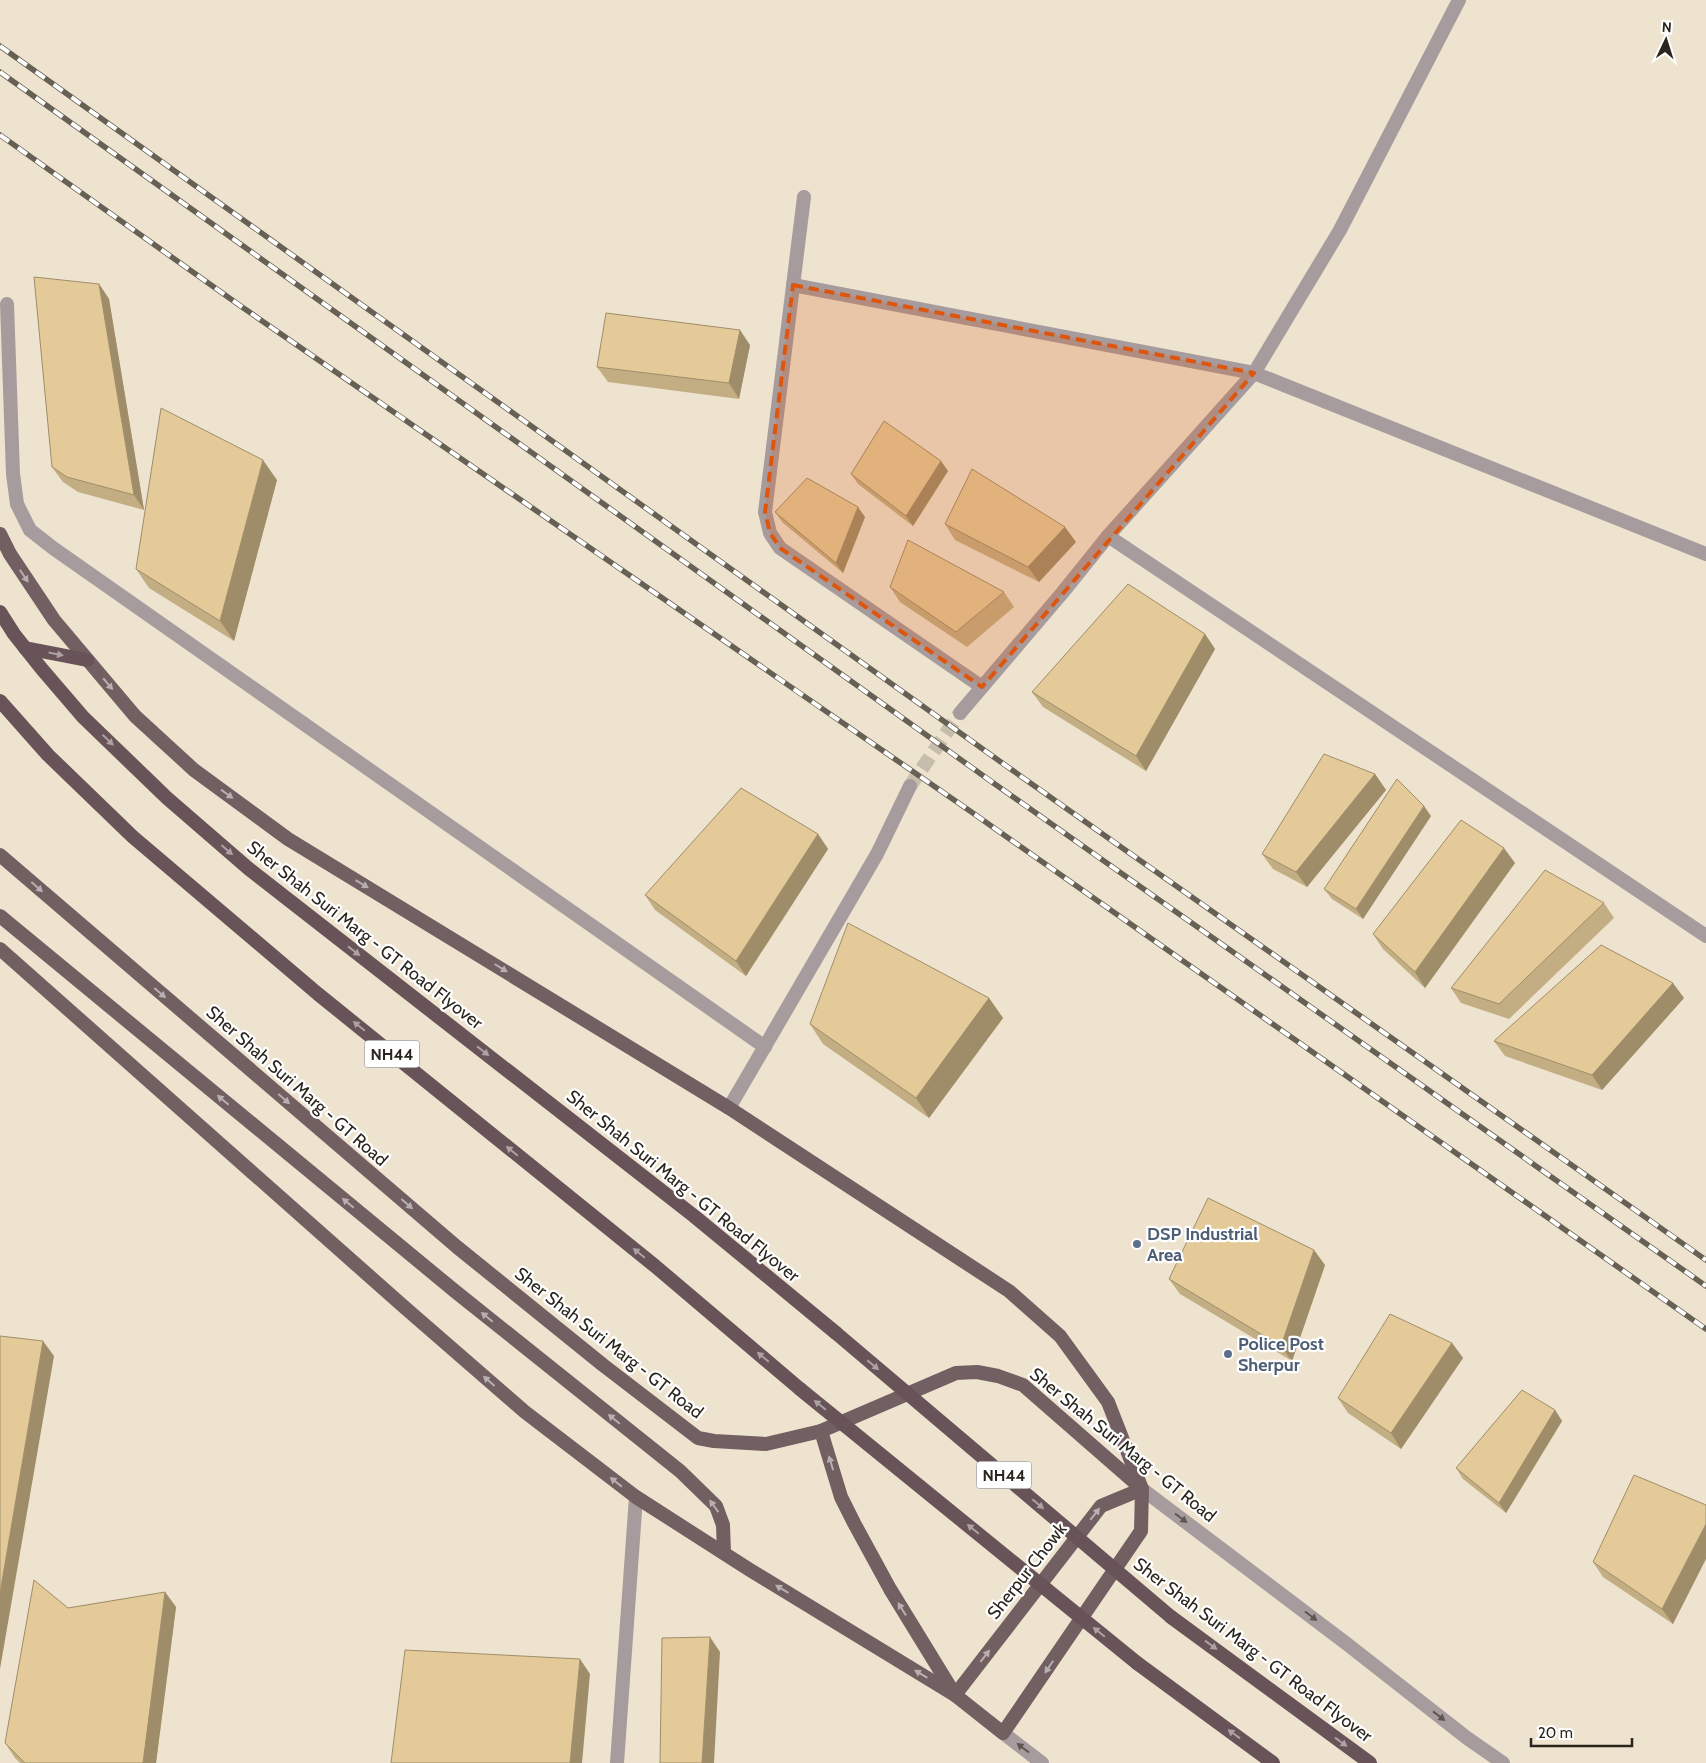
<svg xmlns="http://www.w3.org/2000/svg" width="1706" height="1763" viewBox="0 0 1706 1763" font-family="Cabin,sans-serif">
<rect width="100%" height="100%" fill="#eee3cf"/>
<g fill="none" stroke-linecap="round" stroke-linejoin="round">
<path stroke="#c7bdac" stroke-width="14" stroke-dasharray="14 7" stroke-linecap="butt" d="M910 786 960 713"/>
<path stroke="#a69b9d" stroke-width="14" d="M7 304 13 474 17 504 30 530 53 548 765 1047"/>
<g stroke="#a69b9d" stroke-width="14">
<path d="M1459 0 1340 230 1254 373 1706 554"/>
<path d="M804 197 765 512 770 533 780 548 982 687"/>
<path d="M793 285 1254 373"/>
<path d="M1108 536 1706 936"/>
<path d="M960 713 1063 592 1108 536 1254 373"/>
<path d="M729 1108 877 854 910 786"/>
<path d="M617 1763 636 1497"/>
</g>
<g stroke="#a69b9d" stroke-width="14">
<path d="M1142 1489 1347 1644 1467 1738 1503 1763"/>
<path d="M1003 1733 1042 1763"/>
</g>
<g stroke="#725f62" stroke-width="14">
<path d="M0 534 10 554 54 620 135 716 194 770 288 839 729 1108 1009 1291 1060 1336 1108 1402 1142 1489 1141 1531 1003 1733 955 1695 750 1570 636 1497 525 1412 403 1306 0 949"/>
<path d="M0 855 457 1247 603 1365 698 1438 714 1441 766 1444 821 1431 956 1373 977 1372 998 1376 1023 1385 1141 1488"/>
<path d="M0 916 456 1292 680 1471 716 1506 723 1525 724 1553"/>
<path d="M821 1431 841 1497 854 1523 890 1589 955 1695 1101 1506 1142 1489"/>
</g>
<g stroke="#685458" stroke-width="14">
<path d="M0 612 14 634 41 668 83 717 167 798 249 869 694 1216 836 1333"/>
<path d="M25 648 87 660"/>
<path d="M0 701 48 755 133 837 318 994 655 1266 800 1389"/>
<path d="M1171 1617 1370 1763"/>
<path d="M1137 1663 1273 1763"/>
</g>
<g stroke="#676055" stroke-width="5.5">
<g id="rail">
<path d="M0 46 1005 765 1706 1260"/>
<path d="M0 72 992 782 1706 1286"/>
<path d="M0 135 242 307 970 811 1706 1329"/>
</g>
</g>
<use href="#rail" stroke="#fff" stroke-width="4" stroke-dasharray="11" stroke-linecap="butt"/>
<g stroke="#685458" stroke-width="14">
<path d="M836 1333 1171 1617"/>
<path d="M800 1389 1137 1663"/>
</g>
</g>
<g fill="#c3ae83">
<path d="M99 284 109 299 144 510 78 492 63 482 52 467Z"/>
<path d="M750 345 739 399 608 382 597 367Z"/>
<path d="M948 471 913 526 858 484 851 474Z"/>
<path d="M277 480 234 641 149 588 136 569Z"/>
<path d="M775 512 865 517 843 573 782 522Z"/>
<path d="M945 524 1076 542 1039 582 955 540Z"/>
<path d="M890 587 1004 592 1014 607 967 647 900 602Z"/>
<path d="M1205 634 1215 649 1146 771 1043 707 1032 692Z"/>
<path d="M1375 774 1386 790 1307 887 1273 869 1262 854Z"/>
<path d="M1431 816 1363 919 1332 899 1324 889Z"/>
<path d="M818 834 828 849 746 976 655 910 645 895Z"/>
<path d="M1515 863 1425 988 1383 949 1373 934Z"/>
<path d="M1604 903 1614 918 1509 1019 1461 1003 1451 988Z"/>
<path d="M989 998 1003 1018 929 1118 823 1044 810 1024Z"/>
<path d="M1684 998 1602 1090 1505 1056 1494 1041Z"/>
<path d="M1325 1265 1292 1361 1180 1294 1169 1279Z"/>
<path d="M1452 1343 1463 1358 1401 1449 1348 1413 1338 1398Z"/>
<path d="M1555 1410 1562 1421 1506 1513 1463 1479 1456 1468Z"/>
<path d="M1706 1505 1673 1624 1603 1577 1593 1562Z"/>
<path d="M165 1592 176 1607 156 1763H20L15 1758 5 1743 68 1608Z"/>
</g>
<g fill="#9f8d6a">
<path d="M99 284 109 299 144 510 134 495Z"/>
<path d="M740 330 750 345 739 399 729 383Z"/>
<path d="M263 460 277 480 234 641 220 621Z"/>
<path d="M941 461 948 471 913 526 906 516Z"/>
<path d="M858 507 865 517 843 573 836 563Z"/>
<path d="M1065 527 1076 542 1039 582 1028 567Z"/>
<path d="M1205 634 1215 649 1146 771 1136 756Z"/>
<path d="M1375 774 1386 790 1307 887 1296 872Z"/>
<path d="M1424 806 1431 816 1363 919 1356 909Z"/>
<path d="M818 834 828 849 746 976 736 961Z"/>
<path d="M1504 848 1515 863 1425 988 1415 972Z"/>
<path d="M1673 983 1684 998 1602 1090 1592 1075Z"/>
<path d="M989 998 1003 1018 929 1118 916 1098Z"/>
<path d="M1314 1250 1325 1265 1292 1361 1281 1346Z"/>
<path d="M43 1341 54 1356 0 1669V1593Z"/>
<path d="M1452 1343 1463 1358 1401 1449 1391 1433Z"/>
<path d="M1555 1410 1562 1421 1506 1513 1499 1503Z"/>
<path d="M1706 1524V1559L1673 1624 1662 1609Z"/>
<path d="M165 1592 176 1607 156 1763H143Z"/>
<path d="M710 1637 720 1652 714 1763H702Z"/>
<path d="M580 1659 590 1674 582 1763H570Z"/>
</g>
<g fill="#e3ca98" stroke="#9f8d6a">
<path d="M34 277 99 284 134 495 67 477 52 467Z"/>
<path d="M606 313 740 330 729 383 597 367Z"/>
<path d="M161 408 263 460 220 621 136 569Z"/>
<path d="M884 421 941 461 906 516 851 474Z"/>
<path d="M972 469 1065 527 1028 567 945 524Z"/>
<path d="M807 478 858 507 836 563 775 512Z"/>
<path d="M908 540 1004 592 956 632 890 587Z"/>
<path d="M1128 584 1205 634 1136 756 1032 692Z"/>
<path d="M1324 754 1375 774 1296 872 1262 854Z"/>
<path d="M1397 779 1424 806 1356 909 1324 889Z"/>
<path d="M741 788 818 834 736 961 645 895Z"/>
<path d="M1461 820 1504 848 1415 972 1373 934Z"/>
<path d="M1545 870 1604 903 1499 1004 1451 988Z"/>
<path d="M848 923 989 998 916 1098 810 1024Z"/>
<path d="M1601 945 1673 983 1592 1075 1494 1041Z"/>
<path d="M1208 1198 1314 1250 1281 1346 1169 1279Z"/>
<path d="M1390 1314 1452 1343 1391 1433 1338 1398Z"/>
<path d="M0 1336 43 1341 0 1593Z"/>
<path d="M1522 1390 1555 1410 1499 1503 1456 1468Z"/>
<path d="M1634 1475 1706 1505V1524L1662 1609 1593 1562Z"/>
<path d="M34 1580 68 1608 165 1592 143 1763H25L5 1743Z"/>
<path d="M710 1637 702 1763H660L662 1638Z"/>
<path d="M405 1650 580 1659 570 1763H391Z"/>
</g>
<defs><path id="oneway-solid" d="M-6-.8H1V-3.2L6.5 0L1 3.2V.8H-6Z" transform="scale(1.25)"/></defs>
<g fill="#b8afb0">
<use href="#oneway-solid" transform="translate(24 576) rotate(56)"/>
<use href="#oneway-solid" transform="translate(108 684) rotate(50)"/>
<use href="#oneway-solid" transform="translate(227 794) rotate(36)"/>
<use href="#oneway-solid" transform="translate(362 884) rotate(31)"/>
<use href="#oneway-solid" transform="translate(37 887) rotate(41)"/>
<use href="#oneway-solid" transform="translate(501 968) rotate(32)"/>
<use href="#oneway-solid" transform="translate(160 993) rotate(41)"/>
<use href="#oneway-solid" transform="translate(284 1099) rotate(41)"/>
<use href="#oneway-solid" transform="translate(223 1100) rotate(-140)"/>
<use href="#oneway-solid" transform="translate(348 1203) rotate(-140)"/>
<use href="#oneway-solid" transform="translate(407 1204) rotate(41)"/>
<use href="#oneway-solid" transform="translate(487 1317) rotate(-141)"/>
<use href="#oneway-solid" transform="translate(489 1381) rotate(-139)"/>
<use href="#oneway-solid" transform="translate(614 1419) rotate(-141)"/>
<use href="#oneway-solid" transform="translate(831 1463) rotate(-107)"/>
<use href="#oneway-solid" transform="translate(616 1482) rotate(-142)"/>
<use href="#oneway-solid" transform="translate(714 1506) rotate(-126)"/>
<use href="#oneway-solid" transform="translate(1095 1514) rotate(-52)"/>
<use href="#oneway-solid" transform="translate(782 1589) rotate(-149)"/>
<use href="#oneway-solid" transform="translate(902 1609) rotate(-122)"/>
<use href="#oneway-solid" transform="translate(985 1656) rotate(-52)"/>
<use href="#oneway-solid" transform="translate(1049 1667) rotate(124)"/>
<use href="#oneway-solid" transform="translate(921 1674) rotate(-149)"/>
</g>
<g fill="#aca1a3">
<use href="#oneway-solid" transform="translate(56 654) rotate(11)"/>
<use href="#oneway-solid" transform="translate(108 740) rotate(44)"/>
<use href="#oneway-solid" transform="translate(227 850) rotate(41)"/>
<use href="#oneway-solid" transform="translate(354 951) rotate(38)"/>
<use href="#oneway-solid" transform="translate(359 1026) rotate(-141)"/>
<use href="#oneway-solid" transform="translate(483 1051) rotate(38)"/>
<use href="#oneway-solid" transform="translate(512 1151) rotate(-141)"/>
<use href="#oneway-solid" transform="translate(639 1253) rotate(-141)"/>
<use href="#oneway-solid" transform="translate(763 1357) rotate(-140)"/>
<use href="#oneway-solid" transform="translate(873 1365) rotate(40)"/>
<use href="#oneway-solid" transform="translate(820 1405) rotate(-141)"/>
<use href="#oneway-solid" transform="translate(1038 1504) rotate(40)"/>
<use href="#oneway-solid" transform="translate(973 1529) rotate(-141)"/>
<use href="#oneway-solid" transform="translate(1099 1632) rotate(-141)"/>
<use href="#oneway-solid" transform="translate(1211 1645) rotate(36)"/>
<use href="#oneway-solid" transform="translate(1234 1734) rotate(-144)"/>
<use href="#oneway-solid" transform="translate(1341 1742) rotate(36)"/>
</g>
<g fill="#5c5551">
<use href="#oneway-solid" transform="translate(1181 1518) rotate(37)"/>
<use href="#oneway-solid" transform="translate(1311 1616) rotate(37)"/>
<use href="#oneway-solid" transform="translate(1439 1716) rotate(38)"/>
<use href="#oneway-solid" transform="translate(1023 1748) rotate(-143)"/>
</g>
<path fill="#de560d" fill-opacity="0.2" stroke="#de560d" stroke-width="4" stroke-dasharray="10 6" stroke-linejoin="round" d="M793 285 1254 373 982 687 780 548 770 533 765 512Z"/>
<g fill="#5c6f8a" stroke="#fff" stroke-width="2">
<circle cx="1137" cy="1244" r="5"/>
<circle cx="1228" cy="1354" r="5"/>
</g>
<g text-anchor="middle" stroke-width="4.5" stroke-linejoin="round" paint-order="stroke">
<g fill="#fff" stroke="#6a6762" stroke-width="1">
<rect x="364.5" y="1040.5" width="55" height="27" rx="4"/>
<rect x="976.5" y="1461.5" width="55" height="27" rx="4"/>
</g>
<g font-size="16" font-weight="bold" fill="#2a261e">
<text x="392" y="1060">NH44</text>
<text x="1004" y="1481">NH44</text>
</g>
<g font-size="18" fill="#2a261e" stroke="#fff">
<text transform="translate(365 935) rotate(38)" y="6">Sher Shah Suri Marg - GT Road Flyover</text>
<text transform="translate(297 1086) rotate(41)" y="6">Sher Shah Suri Marg - GT Road</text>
<text transform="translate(683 1186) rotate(39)" y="6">Sher Shah Suri Marg - GT Road Flyover</text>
<text transform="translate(609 1343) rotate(38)" y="6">Sher Shah Suri Marg - GT Road</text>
<text transform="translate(1123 1445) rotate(39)" y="6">Sher Shah Suri Marg - GT Road</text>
<text transform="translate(1027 1571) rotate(-52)" y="6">Sherpur Chowk</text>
<text transform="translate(1253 1650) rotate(37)" y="6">Sher Shah Suri Marg - GT Road Flyover</text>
</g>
<g font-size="18" font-weight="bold" fill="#4e5e75" stroke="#fff" text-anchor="start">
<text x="1147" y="1240">DSP Industrial<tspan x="1147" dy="21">Area</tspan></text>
<text x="1238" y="1350">Police Post<tspan x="1238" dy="21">Sherpur</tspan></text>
</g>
</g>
<g transform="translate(1666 40) rotate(4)" stroke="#ffffff" stroke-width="4" paint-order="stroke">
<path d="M0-4L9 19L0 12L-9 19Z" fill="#2a261e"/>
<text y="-8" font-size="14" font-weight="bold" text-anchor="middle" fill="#2a261e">N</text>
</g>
<path d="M1531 1738v8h101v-8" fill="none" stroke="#2a261e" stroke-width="2.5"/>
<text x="1538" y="1738" font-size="15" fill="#2a261e" stroke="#ffffff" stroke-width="4" paint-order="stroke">20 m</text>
</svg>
